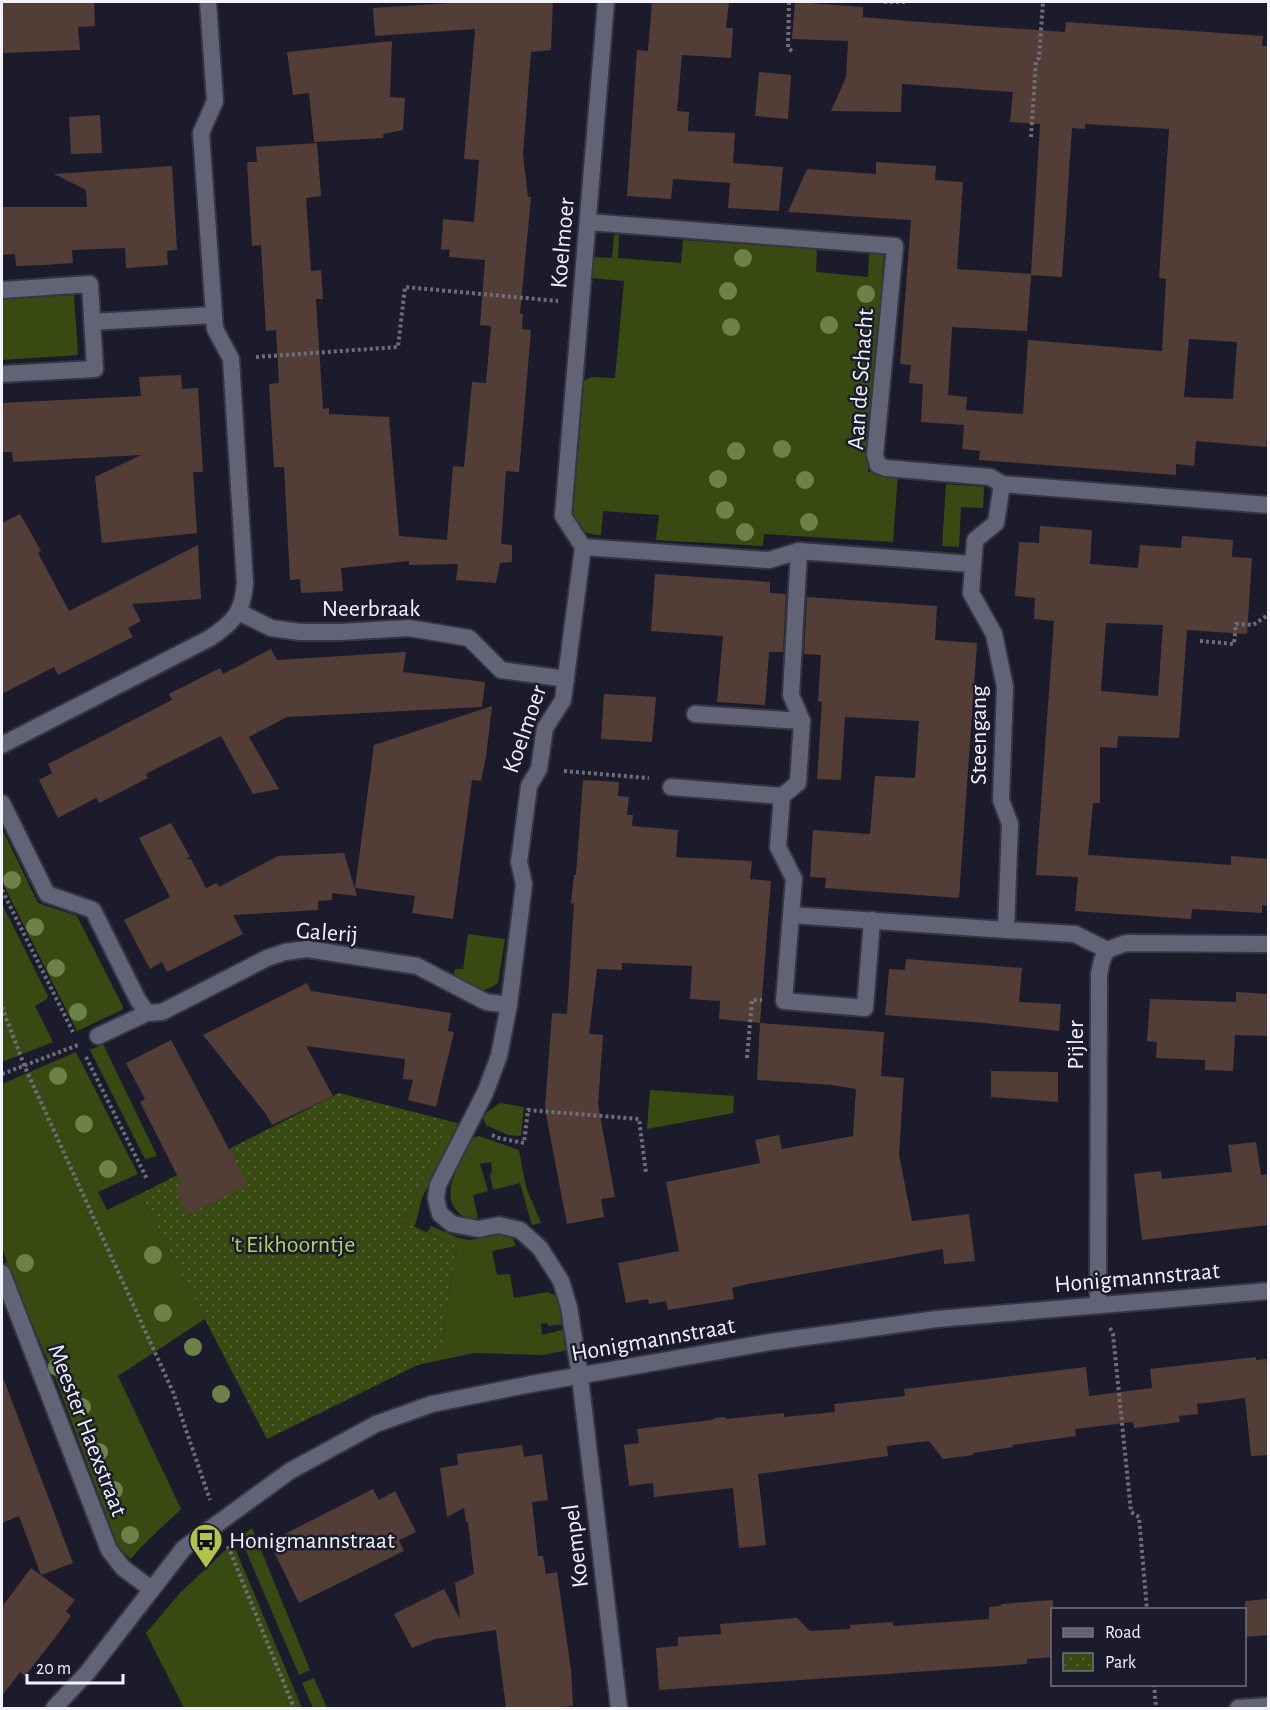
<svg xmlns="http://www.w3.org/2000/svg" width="1270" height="1710" viewBox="0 0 1270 1710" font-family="'Alegreya Sans',sans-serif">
<defs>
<pattern id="park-dots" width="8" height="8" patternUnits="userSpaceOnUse" patternTransform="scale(1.5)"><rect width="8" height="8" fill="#384912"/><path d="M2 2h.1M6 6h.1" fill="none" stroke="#556436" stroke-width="1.8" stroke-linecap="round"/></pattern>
</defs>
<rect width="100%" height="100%" fill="#1c1b2b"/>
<g fill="#384912">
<path d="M614 235H619L618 258 681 263 683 240 817 249 816 272 868 277 869 253 884 254 868 472 898 475 893 542 764 534 763 546 656 540 659 515 603 511 601 535C585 535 578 529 573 514L584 381 591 377 615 378 624 281 590 278 592 257 612 258Z"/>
<path d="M74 295 78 355 2 360V299Z"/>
<path d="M946 484 984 487 983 508 961 507 959 547 942 546Z"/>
<path d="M2 829 38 903 77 916 123 1007V1009L120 1011 77 1031 2 882Z"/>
<path d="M2 904 48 996 47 999 35 1006 53 1042 2 1062Z"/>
<path d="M468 934 505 939 498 983C474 999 474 986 454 974L455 969H463Z"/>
<path d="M103 1044 157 1156 146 1159 144 1157 90 1050Z"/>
<path d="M76 1052 138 1174 98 1192 107 1210 140 1194 205 1319 118 1376 181 1509 140 1548 131 1559 118 1547 55 1377 13 1280 2 1273V1265L7 1262 2 1247V1084Z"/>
<path d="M650 1090 734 1096 733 1113 647 1129Z"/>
<path d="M500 1103 524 1107 521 1136 508 1135 486 1125 483 1118 486 1113Z"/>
<path d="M449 1121 458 1123C449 1149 435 1171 423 1196 419 1205 419 1216 414 1227L404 1222Z"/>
<path d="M479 1136 519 1150 526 1187 541 1223 532 1225 520 1183 493 1190 490 1174 492 1172 491 1162 480 1164 488 1191 473 1195 478 1218C470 1219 463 1218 457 1211 439 1192 463 1158 472 1138Z"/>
<path d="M431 1226 459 1238 469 1240 505 1234 513 1239 516 1246 492 1251 497 1275 510 1274 514 1298 548 1292 558 1297 564 1324 548 1326 547 1323 541 1324 542 1335 565 1329 568 1350 543 1355 474 1353 417 1365 440 1353 457 1246 427 1232Z"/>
<path d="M252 1528 310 1670 299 1675 240 1537Z"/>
<path d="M233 1543 302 1708H184L146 1633 180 1593Z"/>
<path d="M314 1678 327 1708H313L302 1683Z"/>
</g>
<path fill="url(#park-dots)" d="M339 1093 449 1121 404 1222 457 1246 440 1354 267 1439 140 1194Z"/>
<g fill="#523e36" fill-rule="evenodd">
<path d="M2 2H94L95 26 78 27 80 50 2 53Z"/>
<path d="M467 2H553L551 50 531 52 523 154 528 197H531L520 314H523L522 329 531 330 519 472 506 471 501 544 512 545V562L500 563 496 583 456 580 458 564 409 565V561L341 568 343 591 301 593 300 579 290 580 284 467H274L269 384 279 383 276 330 266 331 261 245 252 246 247 162H257L256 147 317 143 321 196 306 198 311 271 321 270 323 299H316L323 409 329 408V414L389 417 399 536 447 540 453 466 464 467 472 382 486 383 491 326 480 325 485 260 449 257 450 249 441 250 443 219 474 222 479 160 464 159 475 29 375 36 373 8Z"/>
<path d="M652 2H729L726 28H733L731 58 682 55 677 111 689 112 688 131 735 133 733 163 783 167 779 211 728 208 730 183 673 179 671 199 627 196 637 50 648 51Z"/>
<path d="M795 2 863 7V17L908 21 1065 32 1066 22 1263 36 1262 46H1269V414L1266 447 1196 441 1194 466 1176 464V475L979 460 980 451 962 449 964 425 921 422 923 384 909 383 911 365 900 364 911 220 788 212 807 169 876 174V162L936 166 935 180 963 182 957 269 1031 274 1040 124 1010 122 1013 92 902 84 901 112 831 111 846 77 848 41 792 39ZM1085 124 1169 129 1159 278 1166 279 1162 351 1028 340 1023 414 966 410 967 397 948 395 952 327 1027 331 1031 275 1062 277 1072 128 1085 129ZM1189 339 1237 342 1233 399 1184 397Z"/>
<path d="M392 41 390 97 405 98 403 130 383 134V138L314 142 309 93 293 95 287 52Z"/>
<path d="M759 72 791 75 788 119 755 116Z"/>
<path d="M100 115 102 153 71 154 69 117Z"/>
<path d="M172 166 177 250 167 251 168 265 126 268 125 248 72 250 73 263 44 265 16 266 15 254 2 255V207H87L86 190 54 174Z"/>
<path d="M181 375 182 389 198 388 203 472H193L197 533 102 543 95 477 141 455 13 462 12 452H2V403L141 396 139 377Z"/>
<path d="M20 514 41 551 38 553 69 611 198 545 201 599 132 604 141 621 128 628 133 637 58 675 54 667 2 694V523Z"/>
<path d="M1040 526 1092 530 1090 564 1138 568 1140 545 1181 548 1182 536 1233 540 1232 557 1252 558 1247 634 1187 630 1179 738 1118 736 1117 748 1100 747V803H1093L1088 855 1231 865V856L1269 859V906L1262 905V913L1192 909 1191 919 1075 911 1078 877 1036 875 1054 621 1034 619 1035 598 1015 596 1019 542 1039 543ZM1106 623 1163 625 1158 696 1101 691Z"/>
<path d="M655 574 770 582V593L786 594 783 652H769L765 705 717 702 723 636 651 631Z"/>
<path d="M807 597 937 606 935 640 977 643 959 898 825 888 826 878 810 877 813 830 870 834 875 776 915 778 919 721 845 717 841 780 817 779 822 702 818 701 821 655 804 654Z"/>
<path d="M271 649 277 660 406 652 403 672 485 682 482 707 287 717 249 737 279 789 253 794 221 736 146 774 148 778 99 803 96 798 58 818 39 780 52 773 48 764 172 700 169 694 220 668 223 674Z"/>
<path d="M604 694 656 697 652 742 601 739Z"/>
<path d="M492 706 486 757 481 781 472 780 453 919 412 913 415 896 355 888 374 745Z"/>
<path d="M583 780 619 782 618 796 629 797 627 815H633L632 826 678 830 676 857 752 861 750 879 771 881 760 1023 719 1019 720 1001 690 999 692 966 622 963V970L597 969 589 1034 603 1035 598 1104 615 1197 601 1199 604 1217 567 1224 545 1109 552 1013 567 1014 574 903 571 904 574 875H576Z"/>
<path d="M171 823 190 857 185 859H191L206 888 217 883 219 887 278 856 344 853 357 896 332 893V900L318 901V910L233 915 243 934 167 972 162 962 150 969 124 920 170 897 139 838Z"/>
<path d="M906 959 1022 968 1019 1002 1061 1004 1059 1031 985 1023 885 1015 889 969 905 970Z"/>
<path d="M307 983 311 991 451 1013 448 1031 454 1032 436 1107 408 1100 413 1080 403 1079 405 1059 306 1046 333 1096 272 1125 266 1114 203 1035Z"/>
<path d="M1236 992 1269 994V1036L1235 1035 1233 1071 1205 1070V1060L1156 1058 1157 1042 1147 1041 1150 999 1236 1002Z"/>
<path d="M760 1023 884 1032 881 1076 904 1078 899 1155 912 1221 969 1214 975 1261 944 1264 943 1249 748 1284 732 1288 734 1299 668 1310 666 1301 649 1304 648 1299 626 1303 618 1263 679 1251 666 1182 760 1163 755 1140 779 1135 782 1149 853 1136 856 1089 832 1085 757 1080Z"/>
<path d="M171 1040 247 1183 242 1186 243 1187 188 1215 175 1188 182 1185 140 1102 145 1099 126 1063Z"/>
<path d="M991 1071 1058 1072V1102L991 1097Z"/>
<path d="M1256 1142 1261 1175 1268 1174V1225L1142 1240 1134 1174 1161 1171 1162 1179 1232 1172 1228 1145Z"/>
<path d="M1256 1357V1360L1266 1359 1269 1377V1455L1251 1456 1245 1398 1197 1404 1198 1414 1179 1416 1180 1422 1134 1428 1133 1422 1075 1429 1076 1436 1012 1445 1013 1447 973 1453V1455L943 1459 929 1441 887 1446 888 1456 758 1474 766 1545 739 1548 733 1488 654 1497 653 1483 629 1486 624 1445 639 1443 637 1429 712 1420 715 1418 724 1417 727 1419 784 1413V1417L835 1412 834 1404 905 1396 904 1389 1086 1367 1089 1396 1152 1388 1150 1369Z"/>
<path d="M4 1380 73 1563 41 1575 19 1516 2 1523V1381Z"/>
<path d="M522 1445 524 1457 542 1454 548 1500 532 1502 538 1556H543L546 1574 557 1572 571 1670 573 1706 551 1708H506L496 1630 435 1639 412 1648 394 1614 444 1589 460 1619 455 1583 474 1574 468 1522H466L464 1508 447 1517 440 1468 458 1465 457 1454Z"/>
<path d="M373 1489 379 1500 395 1491 416 1532 399 1540 404 1551 299 1603 274 1552 290 1544 285 1534Z"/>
<path d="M31 1568 75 1600 66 1611 71 1616 54 1639 25 1676 20 1672 2 1696V1607Z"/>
<path d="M1269 1599V1635L1245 1637V1601Z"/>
<path d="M1053 1600V1657L1027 1659V1664L659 1690 656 1648 678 1646V1637L721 1634 720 1624 797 1618 810 1631 850 1629V1625L893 1622V1626L989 1619V1607L1001 1606V1604Z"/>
</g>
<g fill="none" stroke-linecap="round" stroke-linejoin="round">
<g stroke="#363542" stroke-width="20">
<g id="service">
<path d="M695 714 802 721"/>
<path d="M671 787 782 796 798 783 802 721 791 695 799 551"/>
</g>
</g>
<g stroke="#363542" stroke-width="20">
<g id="minor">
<path d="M606 2 563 516 583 547 563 700 545 728 539 769 529 786 519 862 524 884 509 1005 499 1056 485 1093 438 1185 436 1198 438 1207 440 1214 452 1224 479 1229 499 1225 520 1230 540 1248 561 1281 569 1307 580 1377 619 1708"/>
<path d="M588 222 895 246 875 455 878 465 886 468 990 477 1002 484 1268 505"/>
<path d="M2 290 90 284 95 369 2 374"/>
<path d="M92 322 214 315"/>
<path d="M583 547 769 560 799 551 972 564"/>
<path d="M239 612 271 628 300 632H340L409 628 469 638 501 670 566 679"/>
<path d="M2 745 210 638C234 622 243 612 245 583L231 359 215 329 201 133 215 101 208 2"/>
<path d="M782 796 778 847 794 879 791 915 1006 930 1010 824 1001 800 1005 687 994 634 971 593 975 540 996 523 1002 484"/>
<path d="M2 803 47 894 93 910 138 1000 147 1013"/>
<path d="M791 915 784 1001 865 1008 872 920"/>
<path d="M1006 930 1075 934 1107 950"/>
<path d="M98 1036 147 1013 162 1012 267 958 285 952 307 949 417 966 486 1002 509 1005"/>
<path d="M2 1273 109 1550 123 1568 150 1588"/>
<path d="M1098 1304 1099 974 1102 960 1107 950 1126 943 1268 944"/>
<path d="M54 1708 87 1673 184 1548 290 1471 376 1424 432 1404 526 1385 770 1342 937 1319 1268 1291"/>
<path d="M1238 1708 1268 1706"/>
</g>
</g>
<g stroke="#6e6d7c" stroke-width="4" stroke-dasharray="3 3" stroke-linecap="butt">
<path d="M789 2 788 48 792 51"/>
<path d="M884 2H908"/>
<path d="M1031 137 1036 61 1039 58 1043 2"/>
<path d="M256 357 398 347 405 287 558 301"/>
<path d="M1200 641 1234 644 1236 624 1253 625 1268 615"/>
<path d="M564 771 649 778"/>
<path d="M2 890 73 1032"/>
<path d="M2 1007 24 1065 173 1392 210 1500"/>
<path d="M86 1057 147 1179"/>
<path d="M747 1058 752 1000H762"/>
<path d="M2 1074 78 1045"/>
<path d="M492 1135 499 1138 524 1143 528 1110 639 1119 646 1173"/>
<path d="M1110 1328 1113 1334 1131 1512 1139 1517 1147 1610"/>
<path d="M228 1546 294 1708"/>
<path d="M1154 1684 1156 1708"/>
</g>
<use href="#service" stroke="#636377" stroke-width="16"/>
<use href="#minor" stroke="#636377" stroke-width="16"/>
</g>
<g fill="#6c8249">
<circle cx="743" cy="258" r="9"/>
<circle cx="728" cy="291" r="9"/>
<circle cx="866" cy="294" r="9"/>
<circle cx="829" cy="325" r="9"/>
<circle cx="731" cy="327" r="9"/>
<circle cx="782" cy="449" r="9"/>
<circle cx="736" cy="451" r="9"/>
<circle cx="718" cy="479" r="9"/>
<circle cx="805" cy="480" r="9"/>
<circle cx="725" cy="510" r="9"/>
<circle cx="809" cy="522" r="9"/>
<circle cx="745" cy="532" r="9"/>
<circle cx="12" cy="880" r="9"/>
<circle cx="35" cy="927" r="9"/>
<circle cx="56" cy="968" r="9"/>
<circle cx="78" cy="1012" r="9"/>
<circle cx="58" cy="1076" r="9"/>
<circle cx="84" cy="1124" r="9"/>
<circle cx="108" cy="1169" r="9"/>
<circle cx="153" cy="1255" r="9"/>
<circle cx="25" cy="1263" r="9"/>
<circle cx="163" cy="1313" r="9"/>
<circle cx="193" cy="1347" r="9"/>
<circle cx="57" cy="1367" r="9"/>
<circle cx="221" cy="1394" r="9"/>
<circle cx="82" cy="1407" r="9"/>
<circle cx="99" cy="1452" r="9"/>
<circle cx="114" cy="1490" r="9"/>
<circle cx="130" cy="1535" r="9"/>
</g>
<defs>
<g id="bus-pin" transform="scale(1.725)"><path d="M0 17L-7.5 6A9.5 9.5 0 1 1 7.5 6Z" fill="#b3c24b" stroke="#1c1b2b"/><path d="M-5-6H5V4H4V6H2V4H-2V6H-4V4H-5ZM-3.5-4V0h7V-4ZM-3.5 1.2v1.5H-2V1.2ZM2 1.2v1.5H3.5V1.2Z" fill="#111"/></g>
</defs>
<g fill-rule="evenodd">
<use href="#bus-pin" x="206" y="1540"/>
</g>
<g text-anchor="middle" stroke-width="5" stroke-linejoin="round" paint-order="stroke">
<g font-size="24" fill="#f3f3ff" stroke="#1c1b2b">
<text transform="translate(562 243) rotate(-85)" y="8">Koelmoer</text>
<text transform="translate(860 379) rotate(-86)" y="8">Aan de Schacht</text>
<text x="371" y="616">Neerbraak</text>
<text transform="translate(524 729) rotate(-71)" y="8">Koelmoer</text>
<text transform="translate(978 735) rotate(-90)" y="8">Steengang</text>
<text transform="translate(327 932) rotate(4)" y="8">Galerij</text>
<text transform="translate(1075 1045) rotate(-90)" y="8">Pijler</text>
<text transform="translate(1137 1277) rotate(-5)" y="8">Honigmannstraat</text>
<text transform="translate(653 1339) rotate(-10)" y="8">Honigmannstraat</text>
<text transform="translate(88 1430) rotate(69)" y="8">Meester Haexstraat</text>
<text transform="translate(575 1546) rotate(-97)" y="8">Koempel</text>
</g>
<g font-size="24" fill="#aed662" stroke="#1c1b2b">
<text x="293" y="1252">'t Eikhoorntje</text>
</g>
<g font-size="24" fill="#f3f3ff" stroke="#1c1b2b" text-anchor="start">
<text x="229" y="1548">Honigmannstraat</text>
</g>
</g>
<rect width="1270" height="1710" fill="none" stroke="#f3f3ff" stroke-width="6"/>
<rect x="1051" y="1608" width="195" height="78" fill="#1c1b2b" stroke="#727180" stroke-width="1.5"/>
<rect x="1063" y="1628" width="30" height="9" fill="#636377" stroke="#727180" stroke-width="1.5"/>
<text x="1105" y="1638" font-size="18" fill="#f3f3ff">Road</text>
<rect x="1063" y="1653" width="30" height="18" fill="url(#park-dots)" stroke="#727180" stroke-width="1.5"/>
<text x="1105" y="1668" font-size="18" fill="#f3f3ff">Park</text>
<path d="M27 1674v9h96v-9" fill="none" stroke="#f3f3ff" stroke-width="3"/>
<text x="36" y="1674" font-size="18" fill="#f3f3ff" stroke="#1c1b2b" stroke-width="4.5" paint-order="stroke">20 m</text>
</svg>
